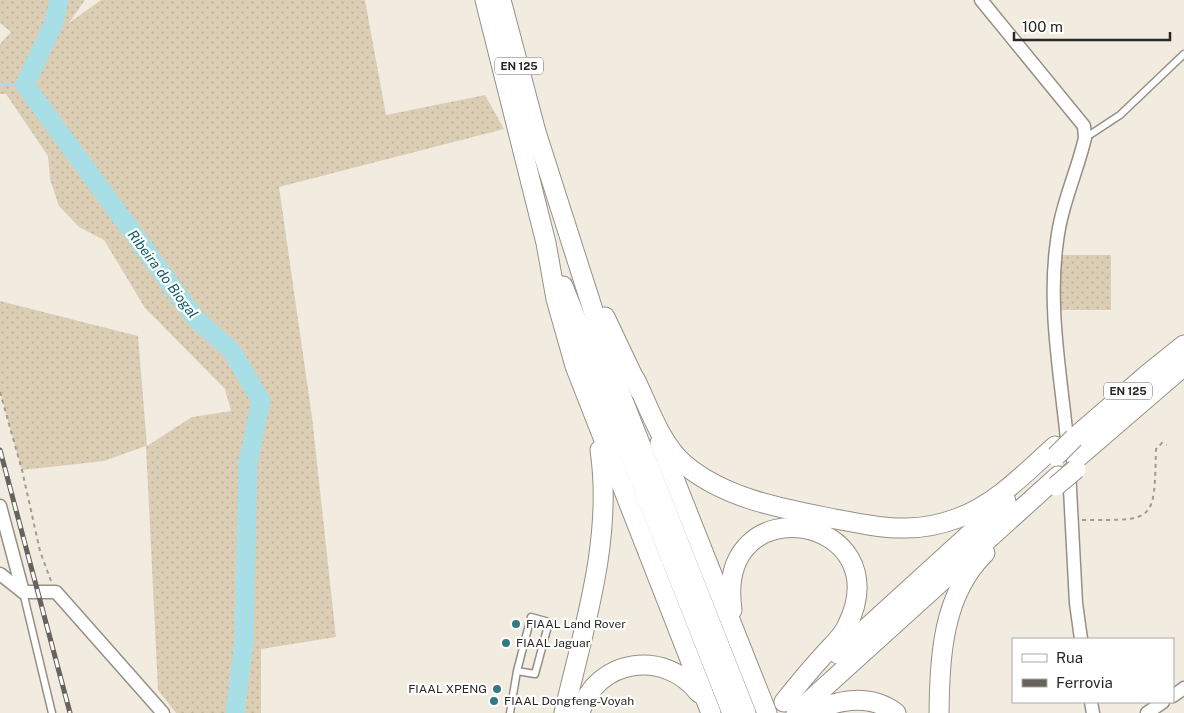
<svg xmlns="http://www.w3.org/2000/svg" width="1184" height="713" viewBox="0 0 1184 713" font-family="'Public Sans',sans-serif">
<defs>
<pattern id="grass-dots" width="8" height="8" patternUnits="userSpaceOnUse" patternTransform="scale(1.25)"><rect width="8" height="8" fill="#dcceb5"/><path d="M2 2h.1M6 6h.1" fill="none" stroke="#bdb19c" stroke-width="1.8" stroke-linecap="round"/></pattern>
</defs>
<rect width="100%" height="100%" fill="#f2ebe0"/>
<g fill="url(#grass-dots)">
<path d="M0 0H85L69 23 101 0H365L386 115 485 95 504 129 279 187 312 417 336 637 261 649V713H176L158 690 146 446 104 461 22 470 0 392V301L138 336 147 446 192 417 231 411 225 389 145 308 104 240 79 227 59 206 50 179 48 156 6 94H0V44L11 32 0 23Z"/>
<rect x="1060" y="255" width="51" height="55"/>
</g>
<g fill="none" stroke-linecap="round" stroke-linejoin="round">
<path stroke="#a8dee6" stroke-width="3" d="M0 84 25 85"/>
<path stroke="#a8dee6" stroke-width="19" d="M59 0 55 20 25 85 195 318 232 351 261 401 248 463 244 642 235 713"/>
<g stroke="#959086" stroke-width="9">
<g id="lane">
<path d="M1085 138 1120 115 1184 54"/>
<path d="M23 592 52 713"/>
<path d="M510 713 517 671 531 617 549 622 535 674 517 671"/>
</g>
</g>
<g stroke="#959086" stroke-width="15">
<g id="street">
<path d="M981 0 1084 126 1085 138C1077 172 1061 206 1057 241 1047 310 1062 381 1068 450"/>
<path d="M1069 470 1076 603 1081 639"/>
<path d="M0 506 23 592"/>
<path d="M0 574 23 592"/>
<path d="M23 592H56L163 713"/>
<path d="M1173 696 1184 688"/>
<path d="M1091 702 1093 713"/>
<path d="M1147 713 1163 702"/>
</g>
</g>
<g stroke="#959086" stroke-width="21">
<g id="primary">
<path d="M485 0 546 243 556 299 575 366 711 713"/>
<path d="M501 0 536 132 617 385 746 713"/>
<path d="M563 286 732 713"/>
<path d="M605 317 640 391"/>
<path d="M635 379C649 407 660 443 684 464 725 499 784 509 835 519 859 523 882 529 906 528 923 528 942 524 958 518 996 504 1025 473 1055 446"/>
<path d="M1074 438 1149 373 1184 345"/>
<path d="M660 443 767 713"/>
<path d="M1076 459 1184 366"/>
<path d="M732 610C714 482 902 515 847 626 842 638 829 648 821 658 808 672 796 687 784 702"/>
<path d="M838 654 1006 501"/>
<path d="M564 713C584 627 613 539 600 450"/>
<path d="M580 713C596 658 665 649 699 693"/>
<path d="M796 713 1058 476"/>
<path d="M804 713C835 702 867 691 896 713"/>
<path d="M939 713C940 657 942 595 985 553"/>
</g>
</g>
<g stroke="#a09b93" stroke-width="2" stroke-dasharray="4 4" stroke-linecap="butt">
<path d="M0 392 22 470 40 551 51 581"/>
<path d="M1082 520C1156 520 1154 523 1156 449L1162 443 1167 445"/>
</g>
<use href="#lane" stroke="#fff" stroke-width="6"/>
<use href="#street" stroke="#fff" stroke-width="12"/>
<use href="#primary" stroke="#fff" stroke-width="19"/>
<g stroke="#66625c" stroke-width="5">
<path id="rail" d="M0 450 70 713"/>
</g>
<use href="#rail" stroke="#fff" stroke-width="3" stroke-dasharray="9" stroke-linecap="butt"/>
<g stroke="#959086" stroke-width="21" stroke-linecap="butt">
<g id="primary-bridge">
<path d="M1056 456 1074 438"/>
<path d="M1056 486 1076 469"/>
</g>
</g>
<use href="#primary-bridge" stroke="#fff" stroke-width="19"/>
</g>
<g fill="#327a83" stroke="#fff" stroke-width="2">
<circle cx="516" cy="624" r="5"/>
<circle cx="506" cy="643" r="5"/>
<circle cx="497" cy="689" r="5"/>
<circle cx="494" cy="701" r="5"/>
</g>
<g text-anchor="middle" stroke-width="4.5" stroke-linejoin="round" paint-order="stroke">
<g fill="#fff" stroke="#6a6866" stroke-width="1">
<rect x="495" y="57.5" width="48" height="17" rx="4"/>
<rect x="1104" y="382.5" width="48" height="17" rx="4"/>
</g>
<g font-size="11" font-weight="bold" fill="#2a2824">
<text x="519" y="70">EN 125</text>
<text x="1128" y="395">EN 125</text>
</g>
<g font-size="12" fill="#2a2824" stroke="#fff" text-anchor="start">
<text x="526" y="628">FIAAL Land Rover</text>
<text x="516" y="647">FIAAL Jaguar</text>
<text x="487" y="693" text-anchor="end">FIAAL XPENG</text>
<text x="504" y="705">FIAAL Dongfeng-Voyah</text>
</g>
<g font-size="14" font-style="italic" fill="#0c5962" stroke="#fff">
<text transform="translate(163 274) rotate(53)" y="5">Ribeira do Biogal</text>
</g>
</g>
<rect x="1012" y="638" width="162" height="65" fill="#ffffff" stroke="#aaa9a7"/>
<rect x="1022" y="654" width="25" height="8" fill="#ffffff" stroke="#aaa9a7"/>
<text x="1056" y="663" font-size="15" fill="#2a2824">Rua</text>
<rect x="1022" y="679" width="25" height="8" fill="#66625c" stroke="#aaa9a7"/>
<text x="1056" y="688" font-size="15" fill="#2a2824">Ferrovia</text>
<path d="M1014 32v8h156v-8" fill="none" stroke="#2a2824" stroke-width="2.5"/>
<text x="1022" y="32" font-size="15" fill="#2a2824" stroke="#ffffff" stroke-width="4" paint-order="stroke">100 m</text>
</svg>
